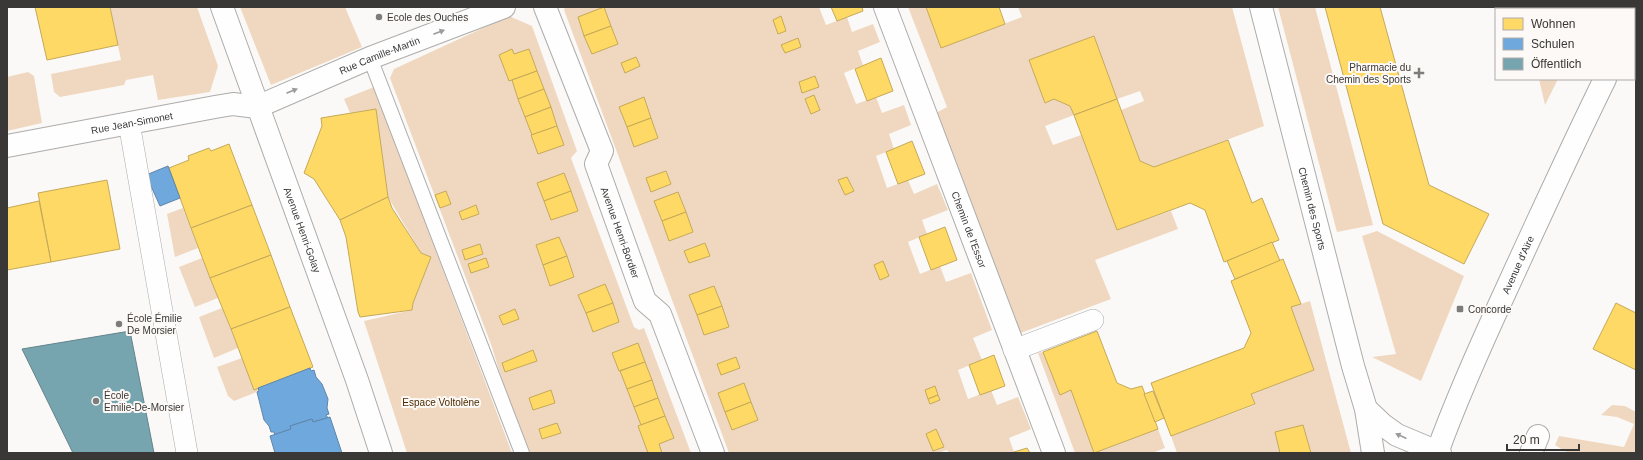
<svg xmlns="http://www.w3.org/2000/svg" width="1643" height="460" viewBox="0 0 1643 460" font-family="Arial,sans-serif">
<rect width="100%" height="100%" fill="#fbf9f7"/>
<g fill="#f0d8c0">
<path d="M110 7H197L218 66 210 92 158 100 153 75 126 80 124 85 60 97 54 92 51 74 121 60Z"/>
<path d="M240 7H345L362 47 271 85Z"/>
<path d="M565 7H819L826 25 847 17 852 32 873 24 880 42 858 51 863 65 844 73 856 104 876 97 882 113 904 105 911 125 889 134 894 149 876 156 887 188 908 180 914 194 937 184 948 210 922 220 927 234 908 242 920 274 940 266 946 282 971 273 992 330 973 338 982 360 958 370 968 399 991 390 997 405 1018 397 1031 429 1009 438 1014 452 949 453 947 450 938 453H729L564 10Z"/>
<path d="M908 7H926L941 48 1022 17 1018 7H1232L1264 126 1154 167 1140 161 1121 110 1144 101 1140 91 1117 99 1094 36 1029 60 1045 103 1054 99 1070 106 1074 115 1045 126 1053 145 1081 135 1117 230 1171 211 1178 229 1095 260 1111 299 1018 334 934 114 947 107Z"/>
<path d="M1278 7H1315L1373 225 1337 232Z"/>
<path d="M509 16 532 26 577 151 571 158 634 327 639 330 644 328 691 453H530L501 377 492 347 390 78 394 69Z"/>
<path d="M28 72 34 76 42 123 7 131V77Z"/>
<path d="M1539 79H1558L1545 105Z"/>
<path d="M374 87 512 453H407L364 321 412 310 413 303 431 257 421 253 388 197 376 109 350 113 344 99Z"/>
<path d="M183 208 198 248 175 257 167 214Z"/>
<path d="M1377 231 1464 276 1421 381 1372 357 1396 354 1362 236Z"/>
<path d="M202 258 218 298 195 307 179 267Z"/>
<path d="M1310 301 1351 453H1177L1171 436 1255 405 1251 394 1314 370 1291 307Z"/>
<path d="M222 308 238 348 214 358 199 317Z"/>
<path d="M1043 352 1060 394 1071 390 1094 453H1075L1038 353Z"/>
<path d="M242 358 254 390 258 388 259 391 234 401 228 396 217 367Z"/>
<path d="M1612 405 1625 406 1636 412V453H1568L1555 445 1559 436 1624 447 1634 424 1617 417 1601 415Z"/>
<path d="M1158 429 1165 448 1152 453H1094Z"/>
</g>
<g fill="#ffd966" stroke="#c4a958">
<path d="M35 7H110L118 45 47 60Z"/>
<path d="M604 7 611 26 584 36 578 17Z"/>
<path d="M831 7H862L863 11 837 21Z"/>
<path d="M926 7H999L1005 24 941 48Z"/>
<path d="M1325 7H1380L1429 185 1489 214 1464 264 1383 224Z"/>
<path d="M781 16 786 31 778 34 773 20Z"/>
<path d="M611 26 618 44 592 54 584 36Z"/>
<path d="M1094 36 1117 99 1074 115 1070 106 1054 99 1045 103 1029 60Z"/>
<path d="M798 38 801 47 785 53 781 45Z"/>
<path d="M512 49 514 54 529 49 537 71 509 81 499 55Z"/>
<path d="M636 57 640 66 625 73 621 63Z"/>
<path d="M881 58 893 91 867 101 855 69Z"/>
<path d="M537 71 544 89 518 99 512 80Z"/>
<path d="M815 76 819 87 802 93 799 82Z"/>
<path d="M544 89 551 107 525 117 518 99Z"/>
<path d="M814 95 820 110 811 114 805 99Z"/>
<path d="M644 97 651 118 627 127 619 107Z"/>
<path d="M1117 99 1140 161 1154 167 1228 140 1252 203 1262 198 1279 240 1224 262 1205 210 1190 203 1117 230 1074 115Z"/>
<path d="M551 107 557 126 532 135 525 117Z"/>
<path d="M376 109 388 197 340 220 314 179 304 173 322 126 321 118Z"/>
<path d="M651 118 658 138 634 147 627 127Z"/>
<path d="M557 126 564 145 538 154 531 135Z"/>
<path d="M912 141 925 174 898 184 886 152Z"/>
<path d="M229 144 252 205 191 228 169 168 189 160 188 156 209 148 211 151Z"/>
<path d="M666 171 671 184 651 192 646 178Z"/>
<path d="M564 173 571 191 544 201 537 183Z"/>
<path d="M847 177 854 191 845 195 838 180Z"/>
<path d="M107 180 120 249 51 262 38 193Z"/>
<path d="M446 191 451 204 440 208 435 195Z"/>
<path d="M571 191 578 211 551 220 544 201Z"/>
<path d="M678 192 686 212 662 221 654 201Z"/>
<path d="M388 197 392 208 421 253 431 257 413 303 412 310 360 317 358 312 346 237 340 220Z"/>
<path d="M39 201 51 262 7 270V208Z"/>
<path d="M252 205 271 255 210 278 191 228Z"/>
<path d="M476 205 479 214 462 220 459 212Z"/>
<path d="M686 212 693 232 669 241 662 221Z"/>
<path d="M945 227 957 260 931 270 919 237Z"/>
<path d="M559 237 567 256 543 265 536 245Z"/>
<path d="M1272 242 1280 261 1235 279 1227 261Z"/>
<path d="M705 243 710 256 689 263 684 251Z"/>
<path d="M480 244 483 254 465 260 462 250Z"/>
<path d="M271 255 290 307 231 329 210 278Z"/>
<path d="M567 256 574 277 550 286 543 265Z"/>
<path d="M486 258 489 267 471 273 468 264Z"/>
<path d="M1283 259 1301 304 1291 307 1314 370 1251 394 1255 404 1171 436 1151 383 1244 348 1251 333 1231 281Z"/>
<path d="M883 261 889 276 880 280 874 265Z"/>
<path d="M605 284 613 303 586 313 578 295Z"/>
<path d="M714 286 722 306 697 315 689 295Z"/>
<path d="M613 303 619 322 593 332 586 313Z"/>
<path d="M1616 303 1636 313V370L1593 349Z"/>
<path d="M722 306 729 327 704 335 697 315Z"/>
<path d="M290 307 313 367 254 390 231 329Z"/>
<path d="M515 309 519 319 503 325 499 316Z"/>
<path d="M1097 331 1117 383 1131 389 1142 386 1158 429 1094 453 1071 390 1060 395 1043 352Z"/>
<path d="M638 343 645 362 619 371 612 353Z"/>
<path d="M533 350 537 361 505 372 502 363Z"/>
<path d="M994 355 1005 386 980 395 969 365Z"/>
<path d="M736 357 740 368 721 375 717 364Z"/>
<path d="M645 362 652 380 627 389 620 371Z"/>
<path d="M652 380 658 398 634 407 627 389Z"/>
<path d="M744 383 751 402 725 412 718 393Z"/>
<path d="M935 386 938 395 928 399 925 390Z"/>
<path d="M551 390 555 403 533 410 529 398Z"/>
<path d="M1153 391 1164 418 1155 422 1144 394Z"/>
<path d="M938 395 940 400 930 404 928 399Z"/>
<path d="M658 398 665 416 641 425 634 407Z"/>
<path d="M751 402 758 420 732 430 725 412Z"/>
<path d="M665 416 674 438 659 444 662 453H648L638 426Z"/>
<path d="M557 423 561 433 542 439 539 429Z"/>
<path d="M1303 425 1311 453H1280L1275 432Z"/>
<path d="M936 429 944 447 933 451 926 434Z"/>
<path d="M1027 448 1030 453H1012L1014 452Z"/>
</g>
<g fill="#6fa8dc" stroke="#5f86aa">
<path d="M168 166 180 198 160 206 146 175Z"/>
<path d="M310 368 311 371 314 370 316 377 322 384 328 399 327 408 329 414 326 415 328 418 313 422 312 419 290 426 291 429 275 435 274 432H271L269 426 264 420 257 392 259 391 258 388Z"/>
<path d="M330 417 342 453H275L270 436 291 429 290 426 312 419 313 422Z"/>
</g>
<path fill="#76a5af" stroke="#64848b" d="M130 331 154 453H73L22 349Z"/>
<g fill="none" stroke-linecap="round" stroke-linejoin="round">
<g stroke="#adacab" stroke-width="16">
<path id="service" d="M370 58 522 453"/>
</g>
<g stroke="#adacab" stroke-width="22">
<g id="pedestrian">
<path d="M129 123 187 453"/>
<path d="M1014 350 1093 320"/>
</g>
</g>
<g stroke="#adacab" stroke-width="24">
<g id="minor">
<path id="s1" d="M222 7 357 380 381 453"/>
<path id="s2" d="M545 7 602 151 596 164 645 301 660 314 713 453"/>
<path id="s3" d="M885 7 1054 453"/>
<path id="s4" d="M1261 7 1353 366 1366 409 1373 453"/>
<path id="s5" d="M7 146 215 107 233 104 257 107 370 58 504 7"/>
<path d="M1366 409 1383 425 1397 435 1440 453"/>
<path d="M1531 453 1538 436"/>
</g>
</g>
<g stroke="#adacab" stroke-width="24">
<g id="secondary">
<path d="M1634 20 1636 16"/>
<path id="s6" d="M1437 453C1457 397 1482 342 1507 288 1539 218 1571 148 1605 79"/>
</g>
</g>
<use href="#service" stroke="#fefefe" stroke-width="14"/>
<use href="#pedestrian" stroke="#fefefe" stroke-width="21"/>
<use href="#minor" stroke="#fefefe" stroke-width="22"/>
<use href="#secondary" stroke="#fefefe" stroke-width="22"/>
</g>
<defs><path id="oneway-solid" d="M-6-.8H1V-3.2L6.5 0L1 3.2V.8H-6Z"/></defs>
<g fill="#9c9b9a">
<use href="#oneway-solid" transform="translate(439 32) rotate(-21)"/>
<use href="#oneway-solid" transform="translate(292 91) rotate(-23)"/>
<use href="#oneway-solid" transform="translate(1401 436) rotate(-155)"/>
</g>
<g fill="#7d7c7a" stroke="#fcf9f6" stroke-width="1.5">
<circle cx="379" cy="17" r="4"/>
<path d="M1417 67h4v4h4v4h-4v4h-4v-4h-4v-4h4z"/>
<rect x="1456" y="305" width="8" height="8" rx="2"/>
<circle cx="119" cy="324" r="4"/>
<circle cx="96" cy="401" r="4"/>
</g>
<g text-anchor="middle" stroke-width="4" stroke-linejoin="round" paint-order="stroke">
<g font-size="10" fill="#393837" stroke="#fcf9f6" text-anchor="start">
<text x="387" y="21">Ecole des Ouches</text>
<text x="1411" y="71" text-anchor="end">Pharmacie du<tspan x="1411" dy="12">Chemin des Sports</tspan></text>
<text x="1468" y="313">Concorde</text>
<text x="127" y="322">École Émilie<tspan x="127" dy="12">De Morsier</tspan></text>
<text x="104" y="399">École<tspan x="104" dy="12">Emilie-De-Morsier</tspan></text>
</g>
<g font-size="10" fill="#393837" stroke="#fcf9f6">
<text dy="4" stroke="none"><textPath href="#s5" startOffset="387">Rue Camille-Martin</textPath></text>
<text dy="4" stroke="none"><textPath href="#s5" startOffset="127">Rue Jean-Simonet</textPath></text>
<text dy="4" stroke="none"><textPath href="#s4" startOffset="208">Chemin des Sports</textPath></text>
<text dy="4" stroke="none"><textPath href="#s1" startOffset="237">Avenue Henri-Golay</textPath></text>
<text dy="4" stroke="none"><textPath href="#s3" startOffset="238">Chemin de l'Essor</textPath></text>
<text dy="4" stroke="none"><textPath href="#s2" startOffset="242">Avenue Henri-Bordier</textPath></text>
<text dy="4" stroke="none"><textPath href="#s6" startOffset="205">Avenue d'Aïre</textPath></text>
</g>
<g font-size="10" fill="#4d2b00" stroke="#fcf9f6">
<text x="441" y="406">Espace Voltolène</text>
</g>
</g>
<rect width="1643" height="460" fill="none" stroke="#393837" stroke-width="16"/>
<rect x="1495" y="8" width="140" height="72" fill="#fcf9f6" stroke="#aeacaa"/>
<rect x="1503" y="18" width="20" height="12" fill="#ffd966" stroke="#aeacaa"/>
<text x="1531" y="28" font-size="12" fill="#393837">Wohnen</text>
<rect x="1503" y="38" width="20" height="12" fill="#6fa8dc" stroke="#aeacaa"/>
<text x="1531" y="48" font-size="12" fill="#393837">Schulen</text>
<rect x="1503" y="58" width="20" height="12" fill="#76a5af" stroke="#aeacaa"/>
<text x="1531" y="68" font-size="12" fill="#393837">Öffentlich</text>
<path d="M1507 444v6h72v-6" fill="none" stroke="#393837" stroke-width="2"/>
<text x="1513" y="444" font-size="12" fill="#393837" stroke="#fcf9f6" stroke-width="3" paint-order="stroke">20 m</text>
</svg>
